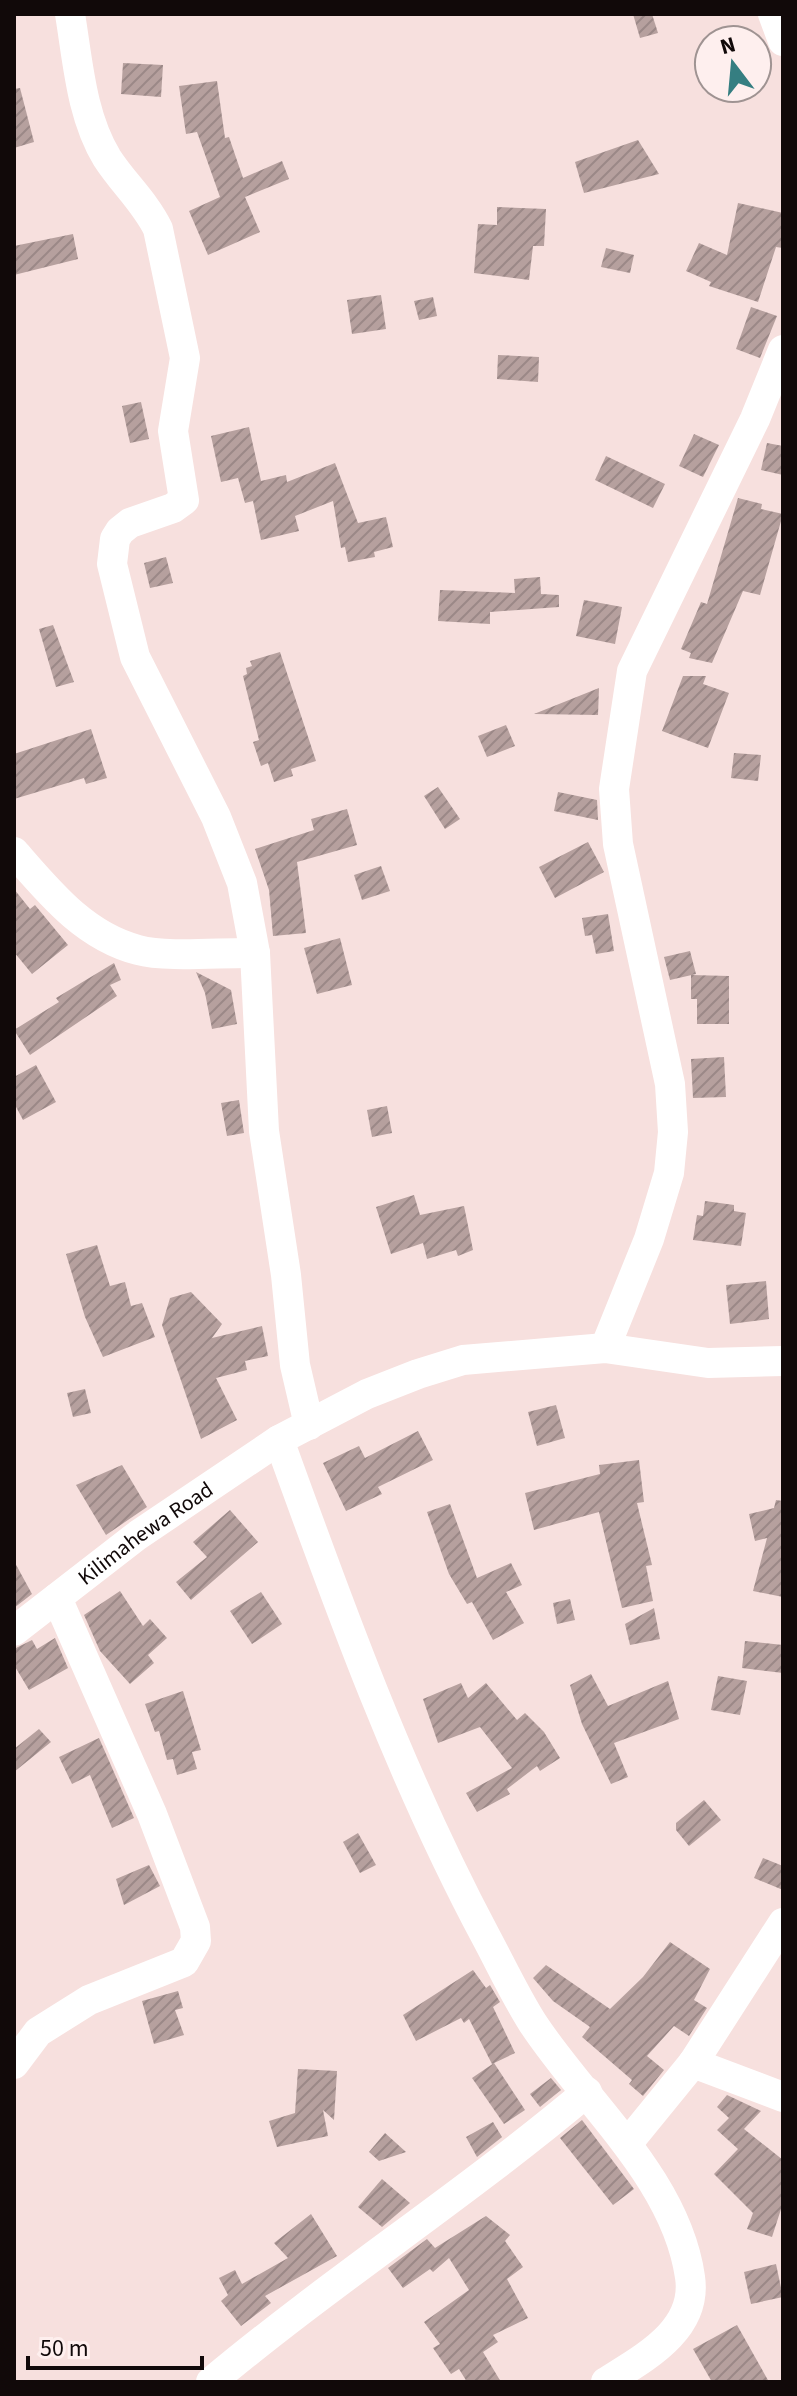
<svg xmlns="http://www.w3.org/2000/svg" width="797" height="2396" viewBox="0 0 797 2396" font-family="'Source Sans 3',sans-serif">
<defs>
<pattern id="building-hatch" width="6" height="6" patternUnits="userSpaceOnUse" patternTransform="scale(2)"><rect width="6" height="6" fill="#b6a09e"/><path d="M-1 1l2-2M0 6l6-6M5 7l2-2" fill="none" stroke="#9b8887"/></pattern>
</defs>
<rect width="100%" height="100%" fill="#f7e0de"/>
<g fill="url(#building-hatch)">
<path d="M633 14H652L658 33 640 38Z"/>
<path d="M123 63 163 65 161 97 121 94Z"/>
<path d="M217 81 225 138 229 137 243 178 282 161 289 179 245 197 260 232 208 255 189 211 220 197 197 132 186 134 179 86Z"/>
<path d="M20 88 34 142 14 148V89Z"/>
<path d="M638 140 659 174 584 193 575 162Z"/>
<path d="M738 203 783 213V248L776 247 758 302 709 286 711 282 686 271 699 243 727 255Z"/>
<path d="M497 207 546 209 544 246H533L529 280 474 273 478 224 497 225Z"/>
<path d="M73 234 78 259 14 275V246Z"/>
<path d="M606 248 634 255 630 273 601 267Z"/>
<path d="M381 295 386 329 352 334 347 300Z"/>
<path d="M433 297 437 316 419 320 414 301Z"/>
<path d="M751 307 777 316 760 358 736 349Z"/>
<path d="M498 355 539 357 538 382 497 379Z"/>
<path d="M141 402 149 439 130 443 122 406Z"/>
<path d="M249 427 261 481 286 475 287 482 335 463 358 523 386 517 393 547 374 552 375 557 348 562 345 547 341 548 333 501 295 516 299 531 261 540 253 501 245 503 238 478 221 482 211 436Z"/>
<path d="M694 434 719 445 703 477 679 466Z"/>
<path d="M767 443 783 446V475L761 470Z"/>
<path d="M606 456 665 484 653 508 595 480Z"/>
<path d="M738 498 762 504 761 509 783 514 760 595 743 591 712 663 689 658 691 653 681 649 701 602 707 604Z"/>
<path d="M166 557 173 583 150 588 144 563Z"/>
<path d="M540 577 541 594 559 595V607L490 612V624L438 621 440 590 515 593 514 579Z"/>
<path d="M584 600 622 607 615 644 576 636Z"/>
<path d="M53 625 74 682 56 687 39 629Z"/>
<path d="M280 652 316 761 291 769 293 776 274 782 268 763 261 766 253 742 259 740 243 676 247 674 246 668 252 666 250 661Z"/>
<path d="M683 676H706L703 684 729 693 708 748 662 731Z"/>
<path d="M599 688 598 715 534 714Z"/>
<path d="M506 725 515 746 487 757 478 736Z"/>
<path d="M91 729 107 778 86 784 84 778 14 799V754Z"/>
<path d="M734 753 761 755 758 781 731 778Z"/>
<path d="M438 787 460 819 445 829 424 796Z"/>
<path d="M558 792 597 800 598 820 554 811Z"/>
<path d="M347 809 357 845 297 862 306 933 273 936 269 890 255 849 314 830 311 819Z"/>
<path d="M588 842 604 872 555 898 539 867Z"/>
<path d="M381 866 390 891 362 900 354 875Z"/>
<path d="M14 889 30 909 35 905 68 945 32 974 14 952Z"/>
<path d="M608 914 614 951 596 954 592 935 585 936 582 918Z"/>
<path d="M340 938 352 985 317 994 304 948Z"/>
<path d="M690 951 696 974 670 980 664 957Z"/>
<path d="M114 963 121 980 110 985 117 996 30 1055 14 1030 59 1002 56 998Z"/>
<path d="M196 972 231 990 237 1024 212 1029 205 993Z"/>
<path d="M691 975 729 976V1024H697V999H691Z"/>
<path d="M724 1057 726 1097 693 1098 691 1059Z"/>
<path d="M36 1065 56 1102 23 1120 14 1103V1077Z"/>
<path d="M239 1100 244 1133 227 1136 221 1103Z"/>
<path d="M387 1106 392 1133 372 1137 367 1110Z"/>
<path d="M414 1195 420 1215 464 1206 473 1250 458 1256 456 1250 427 1259 423 1243 391 1254 376 1207Z"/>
<path d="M705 1201 734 1205V1211L746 1213 741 1246 693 1240 697 1215 703 1216Z"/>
<path d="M97 1245 110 1286 125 1282 131 1306 142 1303 155 1337 103 1357 85 1317 66 1254Z"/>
<path d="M766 1281 769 1319 730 1324 726 1285Z"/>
<path d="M191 1292 222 1324 212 1338 262 1326 268 1356 245 1361 247 1370 216 1378 237 1420 201 1439 162 1325 170 1298Z"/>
<path d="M85 1389 91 1413 73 1417 67 1393Z"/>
<path d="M556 1405 565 1438 537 1446 528 1412Z"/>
<path d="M418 1431 433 1460 378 1487 382 1494 346 1511 323 1463 359 1446 365 1458Z"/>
<path d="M639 1460 644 1502 637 1503 652 1565 646 1566 653 1601 622 1608 599 1512 534 1530 525 1493 600 1474 599 1465Z"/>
<path d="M122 1465 147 1507 106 1535 76 1485Z"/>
<path d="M776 1500 783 1501V1597L753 1591 767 1538 755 1541 749 1514 774 1508Z"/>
<path d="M450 1504 477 1578 511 1563 522 1585 506 1592 524 1623 493 1640 472 1602 467 1604 449 1574 427 1512Z"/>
<path d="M230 1510 258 1542 191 1600 176 1582 207 1557 193 1542Z"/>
<path d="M14 1561 32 1594 14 1608Z"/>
<path d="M120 1591 143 1626 150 1619 167 1638 148 1655 154 1663 130 1684 100 1651 84 1615Z"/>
<path d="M261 1592 282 1624 252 1644 230 1611Z"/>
<path d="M570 1599 575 1620 557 1624 553 1603Z"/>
<path d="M654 1608 660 1639 630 1645 625 1624Z"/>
<path d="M55 1638 68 1668 29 1690 14 1665V1649L32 1640 37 1649Z"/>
<path d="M745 1641 783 1645V1673L742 1668Z"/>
<path d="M591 1674 608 1706 668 1681 679 1719 614 1743 628 1777 611 1784 582 1724 570 1685Z"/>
<path d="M718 1676 747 1681 740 1715 711 1710Z"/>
<path d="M461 1683 468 1698 486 1683 517 1720 525 1713 544 1732 560 1758 540 1771 537 1766 507 1789 510 1794 477 1812 466 1793 512 1768 480 1727 438 1743 423 1699Z"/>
<path d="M183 1691 201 1750 192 1752 197 1769 177 1775 173 1759 167 1760 159 1731 155 1732 145 1704Z"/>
<path d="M39 1729 51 1742 14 1772V1749Z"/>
<path d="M99 1738 134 1818 112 1828 90 1775 72 1784 59 1757Z"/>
<path d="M704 1800 721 1820 689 1846 676 1830V1823Z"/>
<path d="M358 1833 376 1865 360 1873 343 1842Z"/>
<path d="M763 1858 783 1866V1890L754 1878Z"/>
<path d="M149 1865 160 1886 124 1905 116 1879Z"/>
<path d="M670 1942 710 1969 694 2000 707 2008 689 2036 674 2026 647 2056 664 2070 643 2096 629 2084 632 2080 582 2037 590 2027 553 2001 533 1978 546 1965 610 2009 643 1977Z"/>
<path d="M473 1970 486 1988 490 1985 500 2002 493 2007 515 2053 492 2064 469 2019 464 2023 461 2018 416 2041 403 2015Z"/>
<path d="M178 1991 183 2008 175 2010 184 2035 154 2044 142 2001Z"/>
<path d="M494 2063 525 2110 504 2124 472 2078Z"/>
<path d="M298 2069 337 2071 334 2120 323 2110 328 2136 277 2147 269 2121 295 2113Z"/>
<path d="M551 2078 561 2090 540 2107 530 2094Z"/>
<path d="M727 2095 761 2111 744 2129 783 2160V2203L772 2237 747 2229 753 2213 714 2174 738 2149 717 2130 729 2118 717 2107Z"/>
<path d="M582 2120 634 2189 613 2205 560 2138Z"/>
<path d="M493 2122 502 2137 477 2157 466 2137Z"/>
<path d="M385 2133 406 2152 379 2161 369 2152Z"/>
<path d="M382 2179 410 2203 382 2227 358 2207Z"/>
<path d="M311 2214 337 2256 265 2296 271 2303 241 2326 221 2301 228 2295 219 2278 235 2270 242 2284 288 2258 274 2243Z"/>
<path d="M486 2216 510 2235 505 2241 523 2267 507 2279 528 2318 493 2335 498 2342 483 2352 501 2382H467L459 2369 451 2374 433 2348 440 2344 424 2322 469 2290 449 2258 433 2272 430 2269 403 2288 388 2268 427 2239 435 2248Z"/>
<path d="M776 2264 783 2297 751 2304 744 2272Z"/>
<path d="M737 2325 769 2382H712L693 2349Z"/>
</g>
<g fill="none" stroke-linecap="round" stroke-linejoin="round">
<g stroke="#fff" stroke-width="30">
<path d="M70 14C78 62 81 115 107 158 123 183 145 202 158 229L185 358 173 431 184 500 173 508 130 523 120 531 115 539 112 564 135 657 216 817 242 883 255 953 264 1131 286 1275 295 1365 309 1425"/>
<path d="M773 14 783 41"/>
<path d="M14 852C49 892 84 936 138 950 167 958 223 952 255 953"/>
<path d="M605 1348 649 1239 669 1173 673 1132 670 1084 618 844 614 789 632 671 755 419 783 350"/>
<path d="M279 1440C340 1609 401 1778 486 1937 501 1965 515 1995 532 2022 584 2102 676 2178 690 2277 698 2330 644 2358 606 2382"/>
<path id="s1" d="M14 1631 138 1535 279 1440 367 1394 418 1374 463 1360 605 1348 708 1363 783 1361"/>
<path d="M693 2063 783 2097"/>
<path d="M14 2064 38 2032 89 2000 184 1962 196 1941 195 1927 152 1814 57 1598"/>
<path d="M627 2144 693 2063 783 1923"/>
<path d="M211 2382C333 2280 466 2194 587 2092"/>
</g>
</g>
<g text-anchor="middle" stroke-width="6" stroke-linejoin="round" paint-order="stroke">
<g font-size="22" fill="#110909" stroke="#feefee">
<text dy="8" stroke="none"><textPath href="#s1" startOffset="164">Kilimahewa Road</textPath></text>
</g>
</g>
<rect width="797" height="2396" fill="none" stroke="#110909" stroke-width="32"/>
<g transform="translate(733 64) rotate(344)"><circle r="38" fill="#feefee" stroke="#9f9392" stroke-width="2"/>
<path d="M0-6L14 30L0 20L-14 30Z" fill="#357e81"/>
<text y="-12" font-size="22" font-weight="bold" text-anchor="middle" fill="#110909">N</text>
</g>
<path d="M28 2356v12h174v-12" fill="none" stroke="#110909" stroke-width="4"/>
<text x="40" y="2356" font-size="24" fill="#110909" stroke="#feefee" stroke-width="6" paint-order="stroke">50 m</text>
</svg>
